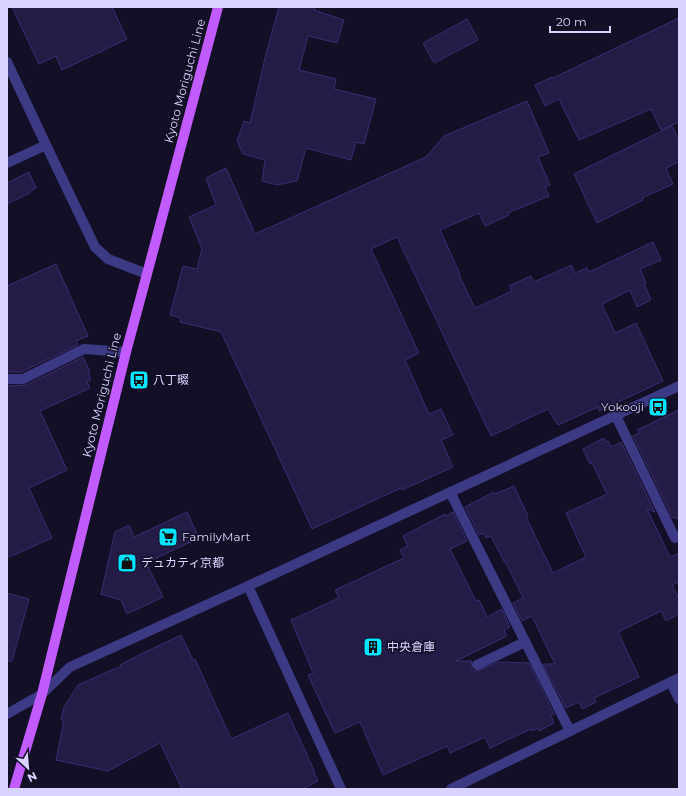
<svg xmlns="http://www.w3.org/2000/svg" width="686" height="796" viewBox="0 0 686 796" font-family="Montserrat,'Noto Sans JP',sans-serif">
<rect width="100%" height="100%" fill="#130f26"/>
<g fill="#241b47" stroke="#3b2d73">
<path d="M12 7H112L127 39 62 70 56 56 39 64Z"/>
<path d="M279 7H315L314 10 344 20 337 43 308 36 299 70 336 79 334 89 376 99 364 144 356 142 351 160 306 148 297 181 277 185 262 181 265 160 243 154 237 141 244 121 250 123 265 58Z"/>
<path d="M679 18V122L661 130 651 109 579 140 559 99 545 106 535 85 552 77 553 78Z"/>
<path d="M467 19 478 40 434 63 423 43Z"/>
<path d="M527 101 549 153 538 157 550 185 545 187 549 196 508 213 509 215 485 226 479 213 440 230 460 274 459 275 475 308 512 291 509 286 531 276 534 282 571 265 575 273 587 268 589 272 653 242 661 260 640 269 646 283 644 284 651 300 637 307 630 290 602 304 615 333 636 323 663 381 599 411 598 407 558 425 548 409 491 436 397 237 371 249 419 353 405 360 429 414 441 409 453 435 441 440 453 467 402 490 401 488 312 529 221 332 180 322 181 318 170 315 183 266 197 269 202 249 189 217 216 205 206 178 226 168 255 234 426 157 444 136Z"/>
<path d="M672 126 679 141V162L666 168 673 184 642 198 643 200 597 223 574 174Z"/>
<path d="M29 172 36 188 30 191V193L7 204V183Z"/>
<path d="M56 264 88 336 76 341 78 345 21 372H7V286Z"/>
<path d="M83 357 90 372 88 373 91 380 87 382 90 388 40 411 67 470 29 488 52 538 7 558V386L26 385Z"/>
<path d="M679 410V519L672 517 633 436 639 433 637 430Z"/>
<path d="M604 438 605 442 608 441 611 447 621 442 655 512 647 509 670 557 679 553V582L672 585 679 599V614L666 621 661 611 618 632 639 677 594 698 596 702 582 709 579 702 566 708 543 664H555L532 616 522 621 513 603 523 598 506 563H505L491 536 486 538 483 533 479 535 465 507 494 492 495 494 514 486 528 516 526 517 553 573 586 557 578 540 566 513 607 494 592 463 590 464 583 449Z"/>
<path d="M187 512 199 538 146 563 163 597 127 614 121 600 101 594 115 532 129 525 134 537Z"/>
<path d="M453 512 467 541 450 549 476 601 479 600 487 617 502 609 510 627 504 630 507 636 456 661H472L471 665V668L474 671H477L498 662 529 663 554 714 551 716 554 723 539 731 538 728 532 731 531 729 490 748 485 737 450 753 447 746 383 775 360 722 335 733 308 675 313 673 291 620 339 598 335 590 404 558 400 550 408 546 403 536 445 514 446 516Z"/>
<path d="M7 593 29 599 12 661H7Z"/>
<path d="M181 635 193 660 195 659 231 739 288 713 314 770H313L318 781 302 789H182L160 743 108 771 56 760 64 720H61L64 707 78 685 121 666 120 665 135 657Z"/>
</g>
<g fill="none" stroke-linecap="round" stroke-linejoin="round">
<g stroke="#3d3a85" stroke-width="10">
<path d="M7 379H23L84 349 126 352"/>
<path d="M616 416 675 538"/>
<path d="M477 665 525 642"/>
</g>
<g stroke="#3d3a85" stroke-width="10">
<path d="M450 492 570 731"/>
<path d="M248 586 341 789"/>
<path d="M671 682 679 699"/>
</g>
<g stroke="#3d3a85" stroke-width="10">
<path d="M7 62 46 145 95 247 108 259 147 274"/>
<path d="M7 163 46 145"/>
<path d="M7 714 42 694 70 667 248 586 679 386"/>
<path d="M451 789 679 678"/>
</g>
<path stroke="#c25bff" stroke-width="10" d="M14 789 42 694 126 352 147 274 218 7"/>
</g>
<defs>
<g id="bus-square" transform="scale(1)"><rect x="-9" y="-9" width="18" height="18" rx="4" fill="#00e5ff" stroke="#130f26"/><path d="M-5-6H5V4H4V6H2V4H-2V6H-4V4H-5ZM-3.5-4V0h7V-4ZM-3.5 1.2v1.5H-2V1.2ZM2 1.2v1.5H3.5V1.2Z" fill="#111"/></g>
<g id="supermarket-square" transform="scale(1)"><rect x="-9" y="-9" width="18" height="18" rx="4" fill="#00e5ff" stroke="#130f26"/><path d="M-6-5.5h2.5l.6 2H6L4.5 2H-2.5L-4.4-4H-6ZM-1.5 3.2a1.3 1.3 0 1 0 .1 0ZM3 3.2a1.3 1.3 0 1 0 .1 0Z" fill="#111"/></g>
<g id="shop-square" transform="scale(1)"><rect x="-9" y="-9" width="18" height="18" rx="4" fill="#00e5ff" stroke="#130f26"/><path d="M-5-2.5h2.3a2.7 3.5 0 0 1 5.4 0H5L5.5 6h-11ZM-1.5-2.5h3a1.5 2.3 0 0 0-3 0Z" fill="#111"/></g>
<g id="building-square" transform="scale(1)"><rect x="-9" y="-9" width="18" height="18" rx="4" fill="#00e5ff" stroke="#130f26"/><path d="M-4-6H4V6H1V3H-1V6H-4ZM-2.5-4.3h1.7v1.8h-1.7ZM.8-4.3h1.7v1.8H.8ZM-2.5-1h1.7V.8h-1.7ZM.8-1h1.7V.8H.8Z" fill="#111"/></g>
</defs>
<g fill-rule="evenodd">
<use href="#bus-square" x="139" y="380"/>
<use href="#bus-square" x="658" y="407"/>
<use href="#supermarket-square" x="168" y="537"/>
<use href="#shop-square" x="127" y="563"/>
<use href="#building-square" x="373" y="647"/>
</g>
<g text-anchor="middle" stroke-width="3" stroke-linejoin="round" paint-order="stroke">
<g font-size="12" fill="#d9d4ff" stroke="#130f26">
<text transform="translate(185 81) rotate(-75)" y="4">Kyoto Moriguchi Line</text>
<text transform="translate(102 395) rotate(-76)" y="4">Kyoto Moriguchi Line</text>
</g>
<g font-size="12" fill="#d9d4ff" stroke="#130f26" text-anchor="start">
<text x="153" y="384">八丁畷</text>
<text x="644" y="411" text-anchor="end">Yokooji</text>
<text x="182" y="541">FamilyMart</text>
<text x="141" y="567">デュカティ京都</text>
<text x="387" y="651">中央倉庫</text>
</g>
</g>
<rect width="686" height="796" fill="none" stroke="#d9d4ff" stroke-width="16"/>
<g transform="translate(28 768) rotate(154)" stroke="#130f26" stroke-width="3" paint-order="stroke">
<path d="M0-3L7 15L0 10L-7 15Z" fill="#d9d4ff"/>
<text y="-6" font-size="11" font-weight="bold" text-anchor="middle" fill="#d9d4ff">N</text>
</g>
<path d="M550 26v6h60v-6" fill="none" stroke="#d9d4ff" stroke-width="2"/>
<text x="556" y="26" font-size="12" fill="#d9d4ff" stroke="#130f26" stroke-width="3" paint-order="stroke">20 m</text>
</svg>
